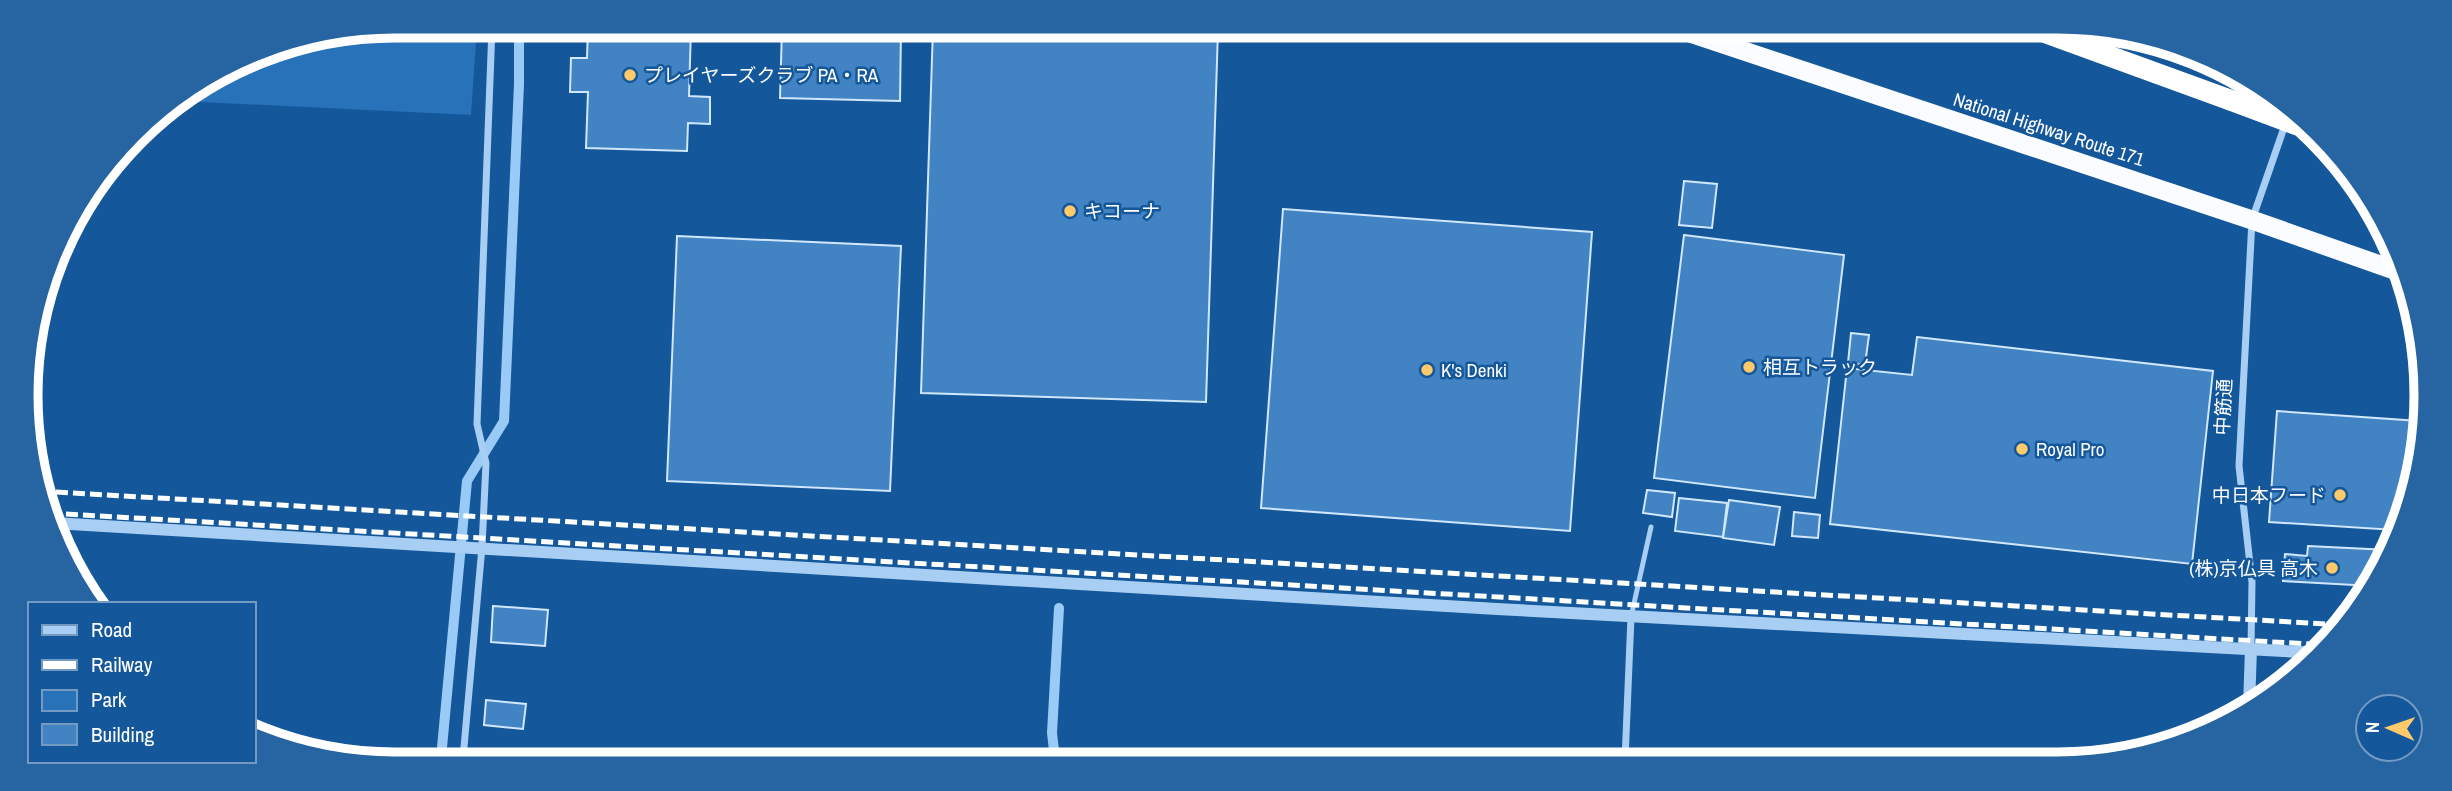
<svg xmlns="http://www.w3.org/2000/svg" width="2452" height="791" viewBox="0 0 2452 791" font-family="'Archivo Narrow','Noto Sans JP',sans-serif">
<rect width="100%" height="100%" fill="#14579a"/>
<path fill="#2772b8" d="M396 26 477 27 471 115 180 101 255 54Z"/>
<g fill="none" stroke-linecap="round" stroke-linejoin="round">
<g stroke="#9acbf6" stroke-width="10">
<path d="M441 758 467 481 504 421 519 84V27"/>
<path d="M1055 759 1052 733 1059 608"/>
</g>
</g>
<g fill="#4183c3" stroke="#d0e7fd" stroke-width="2">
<path d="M588 27H691L689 96 710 97V124L688 123 687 151 586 148 588 92H570L571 58H587Z"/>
<path d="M782 28H901L900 101 780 98Z"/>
<path d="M933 28 1218 30 1206 402 921 393Z"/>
<path d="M1684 181 1717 184 1712 228 1679 225Z"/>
<path d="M1283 209 1592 232 1570 531 1261 508Z"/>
<path d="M1684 235 1844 255 1815 498 1654 478Z"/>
<path d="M677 236 901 246 890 491 667 481Z"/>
<path d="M1851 333 1869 335 1865 365 1848 363Z"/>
<path d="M1917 337 2213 371 2192 564 1830 524 1847 368 1912 375Z"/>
<path d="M2277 411 2419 421V468L2395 530 2269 522Z"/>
<path d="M1647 490 1675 493 1672 517 1643 513Z"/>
<path d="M1679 498 1727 503 1723 537 1675 531Z"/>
<path d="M1729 500 1780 507 1774 545 1723 538Z"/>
<path d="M1794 512 1820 515 1818 538 1792 536Z"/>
<path d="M2308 546 2388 550 2376 580 2372 586 2283 581 2285 554 2307 556Z"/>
<path d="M493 606 548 610 545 646 491 642Z"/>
<path d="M486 700 526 704 523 729 484 725Z"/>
</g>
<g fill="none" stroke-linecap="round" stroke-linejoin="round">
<path stroke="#a8cff3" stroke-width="5" d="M1631 617 1651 527"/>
<g stroke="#a8cff3" stroke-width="7">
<path d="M2251 649 2252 582 2239 466 2252 220 2286 122"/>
<path d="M463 758 482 547 486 463 477 424 492 27"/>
<path d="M1625 760 1631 617"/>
</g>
<g stroke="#a8cff3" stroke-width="12">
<path d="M53 523 1497 609 2320 653"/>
<path d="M2249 706 2251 649"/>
</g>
<path stroke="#fafcff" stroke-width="19" d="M1687 32 2252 220 2397 271"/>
<path stroke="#fff" stroke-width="21" d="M2046 33 2230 100"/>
<g stroke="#fff" stroke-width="5" stroke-dasharray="12 5" stroke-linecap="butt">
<path d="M39 491 2342 625"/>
<path d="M49 513 2326 645"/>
</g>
<path stroke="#fff" stroke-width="21" d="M2230 100 2297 125"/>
</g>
<g fill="#ffca6a" stroke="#14579a" stroke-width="2.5">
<circle cx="630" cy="75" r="7"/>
<circle cx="1070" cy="211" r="7"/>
<circle cx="1749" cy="367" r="7"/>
<circle cx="1427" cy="370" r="7"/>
<circle cx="2022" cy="449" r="7"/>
<circle cx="2340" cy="495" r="7"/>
<circle cx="2332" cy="568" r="7"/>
</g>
<g text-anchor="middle" stroke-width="5" stroke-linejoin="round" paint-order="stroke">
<g font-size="19" fill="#fff" stroke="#14579a" text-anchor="start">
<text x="644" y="82">プレイヤーズクラブ PA・RA</text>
<text x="1084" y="218">キコーナ</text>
<text x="1763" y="374">相互トラック</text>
<text x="1441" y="377">K's Denki</text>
<text x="2036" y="456">Royal Pro</text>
<text x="2326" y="502" text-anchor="end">中日本フード</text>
<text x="2318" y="575" text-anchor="end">(株)京仏具 高木</text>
</g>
<g font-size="19" fill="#fff" stroke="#14579a">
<text transform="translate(2049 129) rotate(18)" y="7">National Highway Route 171</text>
<text transform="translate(2223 407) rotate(-87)" y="7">中筋通</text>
</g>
</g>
<path d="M0 0H2452V791H0ZM395 38H2057A357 357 0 0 1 2414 395V395A357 357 0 0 1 2057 752H395A357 357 0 0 1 38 395V395A357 357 0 0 1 395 38Z" fill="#2764a2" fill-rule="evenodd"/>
<path fill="none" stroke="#fff" stroke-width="9" d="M395 38H2057A357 357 0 0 1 2414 395V395A357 357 0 0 1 2057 752H395A357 357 0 0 1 38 395V395A357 357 0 0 1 395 38Z"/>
<rect x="28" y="602" width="228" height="161" fill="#14579a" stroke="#729ac2" stroke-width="2"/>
<rect x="42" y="625" width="35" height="10" fill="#a8cff3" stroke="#729ac2" stroke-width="2"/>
<text x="91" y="637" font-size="21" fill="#ffffff">Road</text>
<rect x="42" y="660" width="35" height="10" fill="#ffffff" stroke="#729ac2" stroke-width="2"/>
<text x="91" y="672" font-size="21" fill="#ffffff">Railway</text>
<rect x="42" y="690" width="35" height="21" fill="#2772b8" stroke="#729ac2" stroke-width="2"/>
<text x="91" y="707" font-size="21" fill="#ffffff">Park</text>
<rect x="42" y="724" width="35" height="21" fill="#4183c3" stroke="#729ac2" stroke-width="2"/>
<text x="91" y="742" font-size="21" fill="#ffffff">Building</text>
<g transform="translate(2389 728) rotate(272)"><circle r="33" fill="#14579a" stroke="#729ac2" stroke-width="2"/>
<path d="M0-5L12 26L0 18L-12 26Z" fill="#ffca6a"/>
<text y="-10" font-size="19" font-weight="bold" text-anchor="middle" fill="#ffffff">N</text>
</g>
</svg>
